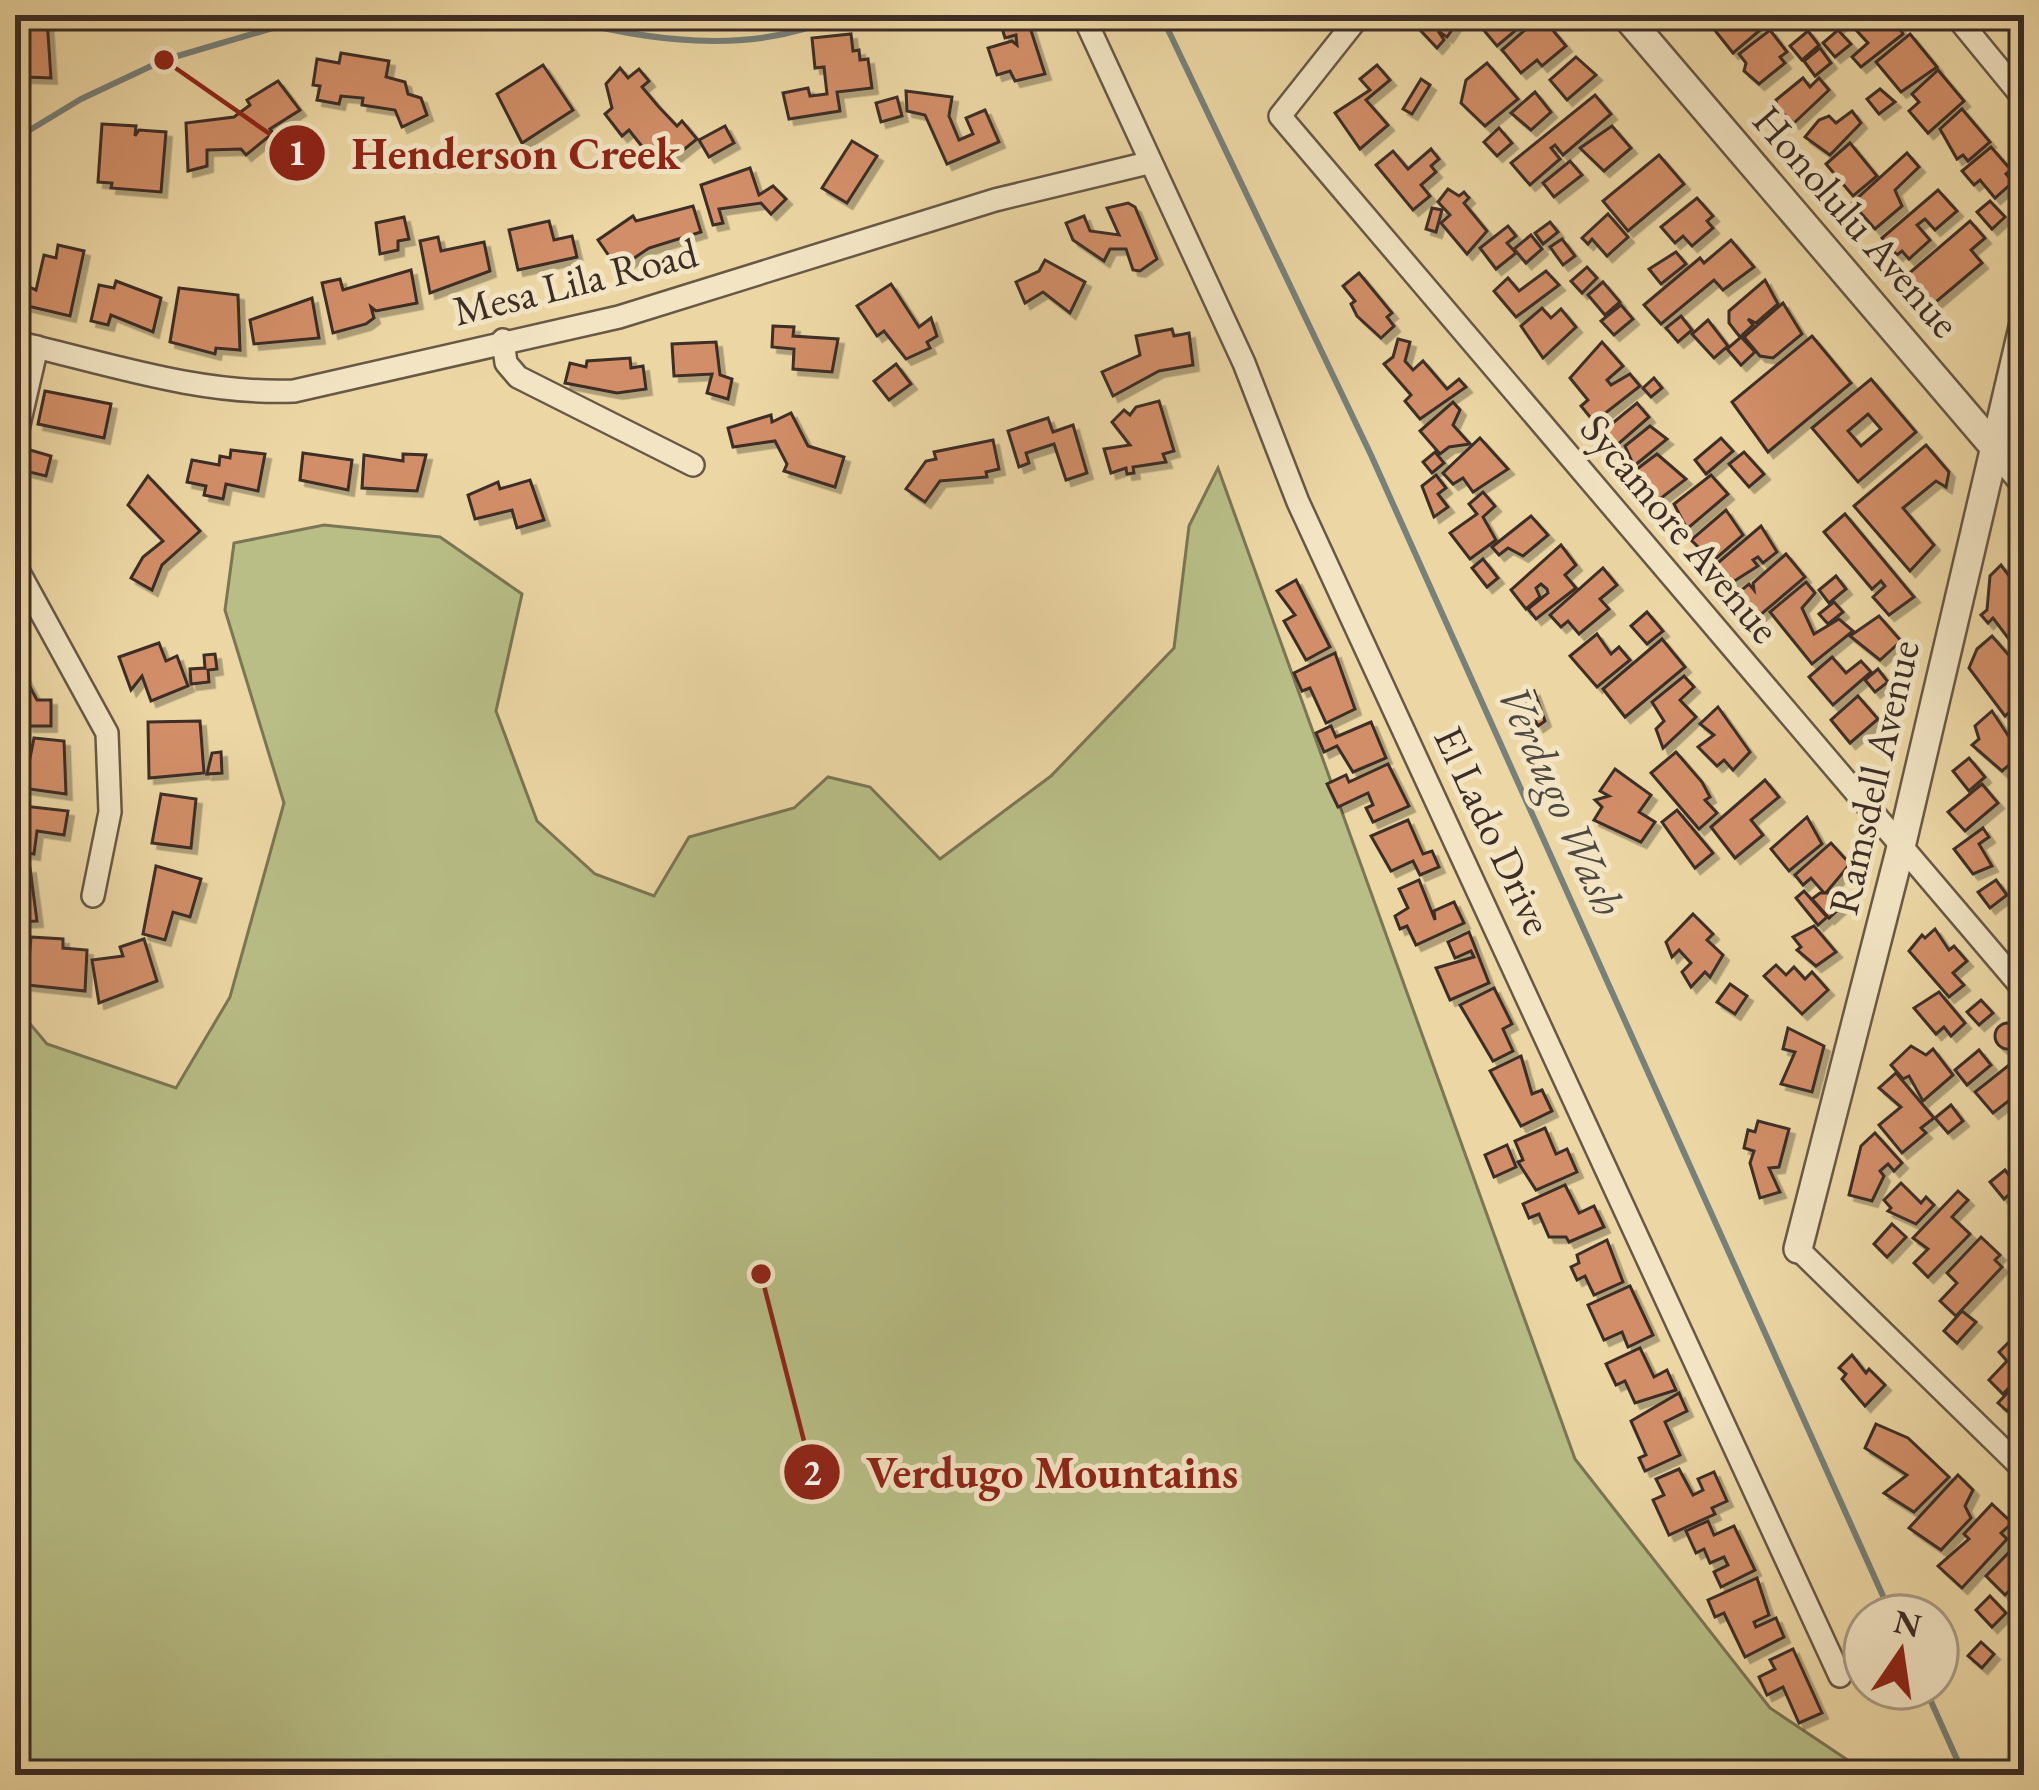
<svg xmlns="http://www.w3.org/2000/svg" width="2039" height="1790" viewBox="0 0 2039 1790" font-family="'EB Garamond',serif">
<defs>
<filter id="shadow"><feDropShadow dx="5.5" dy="5.5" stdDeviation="0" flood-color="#0004"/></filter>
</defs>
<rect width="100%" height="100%" fill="#ecd7a4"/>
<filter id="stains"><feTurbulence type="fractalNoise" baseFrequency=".00167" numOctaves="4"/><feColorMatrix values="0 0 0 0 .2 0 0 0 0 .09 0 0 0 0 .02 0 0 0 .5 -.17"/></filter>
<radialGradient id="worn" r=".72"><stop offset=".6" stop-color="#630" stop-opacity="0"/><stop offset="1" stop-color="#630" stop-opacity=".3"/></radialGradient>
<path fill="#b8be86" stroke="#7a7656" stroke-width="3" d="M1218 468 1575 1459 1770 1708 1870 1775H15V1006L47 1044 176 1088 230 997 284 803 225 610 234 543 324 525 440 537 522 594 496 711 537 821 595 874 654 896 689 837 794 808 828 777 870 787 940 859 1051 776 1174 648 1189 526Z"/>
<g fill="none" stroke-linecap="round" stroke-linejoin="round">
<g stroke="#77807a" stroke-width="6">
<path d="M550 15C640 40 752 58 840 15"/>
<path d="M1161 15 1371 455 1892 1616"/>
<path d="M15 139 81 99 164 60 317 15"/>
<path d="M1925 1688 1964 1775"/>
</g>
</g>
<g fill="#d28e67" stroke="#3c2d26" stroke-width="3" fill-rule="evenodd" filter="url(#shadow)">
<path d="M1026 15 1045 74 1015 81 1010 71 997 75 988 48 1012 41 1017 45 1016 35 1005 38 999 18Z"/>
<path d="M1406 15H1453L1458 21 1447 37 1438 31 1444 40 1437 48Z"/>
<path d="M1485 15H1513L1522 25 1497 46 1482 28Z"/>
<path d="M1729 15H1746L1759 31 1733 53 1713 28Z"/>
<path d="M1826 15H1853L1837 28Z"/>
<path d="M1892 15 1903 34 1861 67 1852 57 1868 43 1856 30 1861 25 1855 16Z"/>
<path d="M1541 16 1566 46 1542 66 1537 60 1521 73 1502 50Z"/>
<path d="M29 19H47L51 78 26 77V62L15 66V27H29Z"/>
<path d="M1770 30 1787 52 1780 57 1785 63 1759 84 1744 71 1746 63 1739 54Z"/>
<path d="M1838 30 1851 44 1835 57 1823 43Z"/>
<path d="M1808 31 1819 45 1802 60 1790 46Z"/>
<path d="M851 34 853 51 859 50 860 60 868 59 872 88 837 92 840 111 789 119 783 93 808 88 810 96 827 94 824 67 815 68 812 38Z"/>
<path d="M1910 34 1937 67 1901 92 1876 62Z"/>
<path d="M1820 48 1831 63 1815 76 1804 61Z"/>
<path d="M341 53 389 61 386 77 405 82 408 94 421 98 427 115 402 127 395 110 362 105 363 98 341 96 339 104 317 100 320 86 313 85 317 59 339 63Z"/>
<path d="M1576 57 1596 75 1567 100 1550 80Z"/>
<path d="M1487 63 1518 99 1485 126 1461 103 1466 80Z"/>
<path d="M543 65 573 110 522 143 497 94Z"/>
<path d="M1377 65 1390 80 1366 100 1388 125 1360 149 1335 113 1370 90 1360 79Z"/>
<path d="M620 68 628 78 639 69 649 81 642 87 658 106 677 126 682 121 697 139 667 163 655 148 648 154 629 130 622 136 605 114 612 108 606 84Z"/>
<path d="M1938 70 1964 101 1928 133 1909 111 1919 102 1912 94Z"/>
<path d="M1803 78 1810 87 1819 78 1829 90 1794 123 1777 108 1776 100Z"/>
<path d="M1421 79 1430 85 1412 114 1403 109Z"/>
<path d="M278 81 300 110 270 129 273 133 246 155 241 149 207 150V166L188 171 186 123 234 117 250 105 247 100Z"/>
<path d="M1880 89 1895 102 1879 114 1867 99Z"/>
<path d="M906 91 952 97 949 116 959 140 973 134 966 118 985 110 999 142 947 164 925 115 907 111Z"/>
<path d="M1535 92 1551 112 1531 130 1511 113Z"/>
<path d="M1595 95 1611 114 1563 155 1555 145 1551 148 1560 159 1530 185 1511 163Z"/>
<path d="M897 97 902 116 881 122 876 103Z"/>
<path d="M1962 109 1990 142 1968 161 1963 155 1957 159 1940 129Z"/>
<path d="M1852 111 1861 123 1830 155 1805 137 1819 120 1829 116 1836 123Z"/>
<path d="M102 124 136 126 135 136 139 130 166 132 161 192 111 188 112 183 98 182Z"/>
<path d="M725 126 734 143 709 157 699 140Z"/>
<path d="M1612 126 1631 148 1604 171 1580 148Z"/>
<path d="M1499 128 1512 143 1497 156 1484 142Z"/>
<path d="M852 141 877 156 847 203 822 188Z"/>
<path d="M1850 143 1877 176 1853 196 1826 164Z"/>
<path d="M1991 147 2011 170 2006 174 2013 182 1995 198 1980 180 1974 185 1962 171Z"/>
<path d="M1431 149 1439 159 1431 166 1436 172 1421 185 1430 196 1413 210 1376 165 1393 151 1408 169Z"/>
<path d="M1907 153 1919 167 1895 190 1902 206 1875 229 1852 203Z"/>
<path d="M1659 155 1684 184 1628 231 1603 201Z"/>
<path d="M1570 161 1582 175 1554 197 1543 183Z"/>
<path d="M750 168 759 195 773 186 786 199 771 214 761 203 719 209 723 223 713 225 701 185Z"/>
<path d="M1448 189 1459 196 1464 192 1469 198 1464 203 1487 231 1467 254 1441 223 1450 215 1438 202Z"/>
<path d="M1938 190 1957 211 1935 230 1925 219 1917 225 1930 240 1909 259 1902 251 1897 255 1882 238Z"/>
<path d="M1697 198 1713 216 1707 221 1713 228 1692 246 1683 236 1675 243 1661 227Z"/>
<path d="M1990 201 2005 217 1992 229 1977 212Z"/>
<path d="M1128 203 1135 207 1157 259 1140 271 1133 270 1126 249H1110L1104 261 1073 240 1066 223 1084 216 1090 231 1119 235 1107 208Z"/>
<path d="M693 206 701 232 649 248 618 269 598 240 633 216 636 221Z"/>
<path d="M1432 208 1442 210 1436 232 1426 229Z"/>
<path d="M1608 214 1628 237 1607 256 1592 239 1588 244 1582 238Z"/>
<path d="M404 217 409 239 398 241V250L380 254 376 223Z"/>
<path d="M549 221 554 240 572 236 577 257 518 270 509 230Z"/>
<path d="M1970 221 1985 238 1971 250 1982 263 1924 312 1899 282Z"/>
<path d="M1550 222 1558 232 1543 244 1535 233Z"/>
<path d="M1508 226 1516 236 1507 243 1516 253 1496 269 1480 248Z"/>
<path d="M1531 235 1542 249 1526 263 1514 249Z"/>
<path d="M438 237 441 251 484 242 490 271 430 293 420 241Z"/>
<path d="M1562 239 1575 256 1563 265 1550 247Z"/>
<path d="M1731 240 1754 267 1723 290 1714 280 1661 324 1644 305 1700 258 1704 263Z"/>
<path d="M58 245 84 251 70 316 15 303V280L36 290 44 255 56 258Z"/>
<path d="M1676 252 1686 264 1661 284 1649 269Z"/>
<path d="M1045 260 1085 282 1070 313 1043 292 1025 303 1016 282 1039 271Z"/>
<path d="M1587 267 1597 278 1582 293 1571 281Z"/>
<path d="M411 270 417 303 376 311 371 307 374 318 366 324 333 333 322 283 340 279 343 290Z"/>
<path d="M1546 271 1559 285 1516 317 1494 291 1508 278 1519 291Z"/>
<path d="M1359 273 1392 313 1387 317 1394 326 1381 338 1357 316 1351 304 1355 301 1343 286Z"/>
<path d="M1765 280 1778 304 1756 323 1748 319 1753 325 1740 337 1729 323V311Z"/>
<path d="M116 281 161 298 153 332 111 315 108 325 91 321 99 285 114 288Z"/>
<path d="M1603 282 1620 302 1605 315 1588 295Z"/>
<path d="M891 284 919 327 931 318 937 336 927 342 930 348 906 359 884 331 877 336 857 306Z"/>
<path d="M179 288 238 295 240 350 216 348 215 354 170 342Z"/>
<path d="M312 298 319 338 254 344 250 320Z"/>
<path d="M1783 303 1802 334 1773 358 1760 356 1744 337Z"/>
<path d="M1621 305 1633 319 1614 335 1601 321Z"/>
<path d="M1542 308 1551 318 1561 309 1576 327 1543 358 1521 326Z"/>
<path d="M1681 316 1692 330 1678 342 1666 328Z"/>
<path d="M1708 320 1728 346 1714 358 1692 334Z"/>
<path d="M773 326 794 327 793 336 838 339 832 372 793 369 794 349 772 347Z"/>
<path d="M1172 329 1174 336 1189 333 1193 365 1159 371 1113 396 1102 372 1140 355 1136 336Z"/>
<path d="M1812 336 1851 383 1768 452 1732 402Z"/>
<path d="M1741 337 1755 352 1741 365 1727 349Z"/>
<path d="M1398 339 1410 342 1405 361 1413 370 1423 361 1447 389 1459 379 1466 387 1420 419 1405 401 1411 395 1384 364 1393 357Z"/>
<path d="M716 342 720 375 732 379 728 399 707 393 712 374 674 376 672 344Z"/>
<path d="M1602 342 1623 366 1607 380 1611 385 1630 374 1640 386 1594 422 1581 406 1588 400 1570 378Z"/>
<path d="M630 358 631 368 643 366 646 389 617 393 565 383 570 363 586 367 587 361Z"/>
<path d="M896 364 911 384 889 400 874 381Z"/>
<path d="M1654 378 1662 388 1651 397 1643 388Z"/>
<path d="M1871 379 1916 432 1858 482 1812 428ZM1868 414 1881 429 1861 446 1848 431Z"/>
<path d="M45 391 111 404 104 438 38 424Z"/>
<path d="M1159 401 1174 451 1163 454 1166 462 1133 467 1134 473 1127 474 1126 468 1111 473 1104 449 1130 445 1112 422 1124 410 1130 415 1136 407Z"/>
<path d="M1453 402 1460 410 1453 425 1470 444 1449 447 1440 454 1420 431Z"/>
<path d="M1637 403 1649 417 1616 446 1603 431Z"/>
<path d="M791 413 808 446 844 457 835 487 784 471 787 464 775 441 733 447 728 428 771 415 772 422Z"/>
<path d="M1048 418 1053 432 1073 425 1087 473 1066 480 1054 444 1026 453 1029 463 1019 467 1008 431Z"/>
<path d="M1650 426 1667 439 1634 466 1625 446Z"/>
<path d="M1480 438 1508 469 1473 492 1463 478 1453 484 1443 473Z"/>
<path d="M1721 438 1733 451 1706 474 1695 460Z"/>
<path d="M993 440 999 469 986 472 987 477 940 481 925 502 906 489 926 461 936 459 934 452Z"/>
<path d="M1926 445 1949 472 1946 487 1936 481 1903 508 1934 545 1910 571 1854 506Z"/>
<path d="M30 450 51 456 46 476 25 471Z"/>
<path d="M231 450 265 454 258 491 226 484 223 499 204 495 206 486 187 482 192 460 219 465 220 456 230 458Z"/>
<path d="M1435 452 1444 463 1432 473 1423 462Z"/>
<path d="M1744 452 1764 474 1749 487 1729 464Z"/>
<path d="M303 453 352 460 348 490 300 480Z"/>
<path d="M403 454 426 455 417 491 362 488 364 455 403 461Z"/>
<path d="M1657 454 1686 479 1656 502 1633 472Z"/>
<path d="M1436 475 1446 488 1438 494 1448 507 1434 517 1422 486Z"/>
<path d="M1711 475 1728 494 1687 529 1674 504Z"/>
<path d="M148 476 200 531 162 565 152 590 131 578 143 557 163 541 128 505Z"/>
<path d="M530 480 544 520 517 528 512 510 475 519 468 495 498 482 500 489Z"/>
<path d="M1483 492 1495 506 1483 517 1496 540 1470 559 1450 533 1477 514 1469 504Z"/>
<path d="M1726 510 1743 535 1713 561 1691 540Z"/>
<path d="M1845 514 1914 597 1889 615 1873 597 1885 586 1881 581 1872 589 1824 532Z"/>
<path d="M1531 516 1548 535 1523 556 1508 548 1499 555 1492 547Z"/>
<path d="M1761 526 1777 552 1763 563 1758 557 1753 560 1758 566 1728 585 1713 567Z"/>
<path d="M1561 545 1576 565 1565 575 1576 588 1536 619 1528 609 1548 593 1547 589 1541 584 1536 588 1540 597 1526 609 1511 590Z"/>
<path d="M1786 554 1805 577 1759 616 1739 592 1749 584 1754 590 1753 583Z"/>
<path d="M1483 559 1498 578 1487 587 1472 568Z"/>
<path d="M2001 565 2024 596V659L1993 618 1988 623 1981 615 1987 610 1990 576Z"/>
<path d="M1603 568 1617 585 1600 599 1609 609 1579 634 1568 621 1561 627 1550 615Z"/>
<path d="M1836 576 1846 589 1829 603 1819 590Z"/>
<path d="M1296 580 1330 647 1306 660 1284 621 1295 615 1277 591Z"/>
<path d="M1806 582 1815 593 1802 608 1814 634 1839 619 1853 631 1812 664 1770 612Z"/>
<path d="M1834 602 1843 612 1828 624 1819 614Z"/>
<path d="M1647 612 1663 631 1647 644 1631 626Z"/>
<path d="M1879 616 1901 641 1880 660 1850 636Z"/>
<path d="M1597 634 1611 654 1619 647 1630 660 1597 687 1570 656Z"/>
<path d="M1992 636 2020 668 2024 665V700L2005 716 1969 668 1977 649Z"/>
<path d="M1662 639 1685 667 1625 717 1603 689Z"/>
<path d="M159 643 166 661 177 656 188 686 151 701 142 676 131 690 119 657Z"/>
<path d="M1335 653 1355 709 1326 723 1310 688 1302 691 1294 673Z"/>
<path d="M215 654 217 669 208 670 209 682 191 684 190 669 205 668 204 655Z"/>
<path d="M1832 657 1846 673 1861 661 1871 672 1833 705 1809 677Z"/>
<path d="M15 659 37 700H51V726H28V721L15 727Z"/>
<path d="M1878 669 1888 682 1875 692 1865 680Z"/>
<path d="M1684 676 1694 687 1680 700 1696 717 1663 748 1656 729 1664 721 1652 702Z"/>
<path d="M1534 691 1545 721 1538 726 1523 698Z"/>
<path d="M1858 696 1878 719 1850 743 1831 720Z"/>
<path d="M1718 707 1750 752 1733 770 1724 760 1717 766 1698 747 1714 735 1700 724Z"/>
<path d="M1992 711 2021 755 2002 771 1972 745 1979 739 1975 726Z"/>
<path d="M200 721 204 773 149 778 148 722Z"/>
<path d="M1371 722 1386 758 1353 772 1337 746 1324 752 1316 733 1331 726 1336 737Z"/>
<path d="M34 738 64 741 66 794 15 787V770L28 768Z"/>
<path d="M221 752 222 773 207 774 212 753Z"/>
<path d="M1676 752 1702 782 1710 797 1705 800 1717 813 1699 829 1651 773Z"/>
<path d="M1969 758 1985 777 1969 791 1953 771Z"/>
<path d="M1388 764 1409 806 1373 822 1366 808 1373 805 1368 793 1338 807 1327 784 1346 775 1349 782Z"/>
<path d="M1615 769 1651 795 1639 812 1655 822 1641 842 1594 820 1602 807 1595 800 1609 796 1600 791Z"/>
<path d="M1765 780 1779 797 1751 820 1763 835 1735 858 1711 827Z"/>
<path d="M1982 784 1998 803 1965 831 1948 812Z"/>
<path d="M161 794 196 799 191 848 152 843Z"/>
<path d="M15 805 68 811 64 835 37 831 34 854 15 851Z"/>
<path d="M1677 810 1713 853 1695 868 1662 822Z"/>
<path d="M1807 817 1822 844 1789 871 1771 849Z"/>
<path d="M1408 820 1423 854 1432 851 1439 867 1420 875 1413 861 1391 871 1371 836Z"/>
<path d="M1983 828 1989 837 1979 844 1992 866 1973 874 1954 849Z"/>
<path d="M1831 843 1850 864 1825 894 1811 878 1803 885 1795 875Z"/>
<path d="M156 866 201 879 190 917 173 912 165 940 143 934Z"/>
<path d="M15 868H30L37 921 15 922Z"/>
<path d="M1419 880 1435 920 1434 911 1454 902 1464 923 1416 945 1407 926 1400 929 1395 916 1408 908 1399 889Z"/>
<path d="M1996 880 2007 895 1990 908 1978 892Z"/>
<path d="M1804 891 1827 917 1818 925 1796 898Z"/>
<path d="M1820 893H1829L1841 907 1829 918 1812 899Z"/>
<path d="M1693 914 1713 934 1707 940 1723 955 1710 977 1705 972 1691 987 1682 972 1691 963 1679 950 1672 957 1666 942Z"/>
<path d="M1814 926 1836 952 1816 966 1797 950 1801 947 1793 937Z"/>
<path d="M1935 929 1949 950 1954 946 1967 961 1953 973 1964 985 1949 997 1909 951 1922 935 1925 938Z"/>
<path d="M1469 932 1489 983 1450 1000 1436 968 1474 957 1471 951 1455 958 1448 942Z"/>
<path d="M31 937 63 939V948L87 950 85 991 27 985Z"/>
<path d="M144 939 157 981 99 1003 92 960 123 956 120 947Z"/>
<path d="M1776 965 1786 975 1794 967 1805 979 1812 972 1828 990 1802 1014 1764 976Z"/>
<path d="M1730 984 1747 996 1735 1014 1717 1002Z"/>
<path d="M1494 988 1512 1024 1503 1029 1513 1051 1493 1061 1460 1005Z"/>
<path d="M1939 992 1965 1023 1951 1036 1944 1027 1936 1034 1914 1008Z"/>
<path d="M1981 1000 1993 1013 1979 1025 1967 1012Z"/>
<circle cx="2008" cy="1036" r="13"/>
<path d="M1788 1028 1824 1046 1812 1092 1781 1084 1795 1052 1783 1049Z"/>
<path d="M1911 1046 1926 1055 1933 1049 1953 1075 1923 1101 1909 1076 1903 1079 1891 1065Z"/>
<path d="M1979 1050 1991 1065 1967 1085 1955 1070Z"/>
<path d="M2023 1054 2024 1089 1993 1113 1975 1092Z"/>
<path d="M1521 1056 1532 1094 1542 1090 1552 1111 1521 1126 1490 1071Z"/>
<path d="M1896 1073 1934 1118 1921 1128 1926 1133 1902 1153 1879 1125 1901 1107 1879 1088Z"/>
<path d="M1951 1105 1963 1121 1948 1133 1935 1118Z"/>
<path d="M1758 1121 1789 1129 1779 1167 1769 1168 1780 1192 1760 1198 1750 1163 1754 1151 1744 1148 1748 1130 1755 1132Z"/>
<path d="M1545 1128 1556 1154 1567 1149 1577 1172 1536 1190 1518 1162 1523 1160 1515 1141Z"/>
<path d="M1875 1133 1902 1163 1894 1171 1888 1164 1880 1171 1884 1176 1872 1201 1849 1195 1861 1146Z"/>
<path d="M1507 1145 1516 1167 1494 1177 1485 1155Z"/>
<path d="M2005 1170 2018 1187 2004 1199 1990 1182Z"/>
<path d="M1901 1183 1921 1203 1926 1197 1934 1205 1916 1224 1888 1211 1891 1208 1884 1200Z"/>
<path d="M1565 1185 1579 1213 1594 1206 1604 1227 1569 1242 1566 1237H1549L1539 1214 1529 1218 1523 1204Z"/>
<path d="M1958 1191 1968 1200 1952 1217 1970 1234 1928 1277 1914 1263 1928 1249 1913 1238Z"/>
<path d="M1892 1224 1906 1237 1887 1257 1874 1244Z"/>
<path d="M1981 1237 2000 1255 1995 1260 2002 1267 1956 1316 1940 1301 1957 1283 1947 1273Z"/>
<path d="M1607 1240 1623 1282 1594 1295 1585 1276 1577 1280 1571 1267 1579 1263 1577 1255Z"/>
<path d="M1630 1286 1653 1335 1628 1347 1622 1332 1604 1340 1588 1305Z"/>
<path d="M1962 1311 1976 1322 1957 1343 1944 1331Z"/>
<path d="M2020 1331 2024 1372 2003 1394 1989 1380 2007 1361 1999 1352Z"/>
<path d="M1640 1348 1654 1377 1667 1370 1676 1390 1635 1403 1625 1381 1616 1385 1606 1364Z"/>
<path d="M1852 1355 1866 1373 1869 1369 1885 1385 1865 1406 1842 1379 1846 1374 1839 1368Z"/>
<path d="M2010 1390 2019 1398 2007 1411 1998 1403Z"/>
<path d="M1679 1393 1687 1411 1665 1422 1680 1455 1645 1471 1639 1458 1646 1455 1631 1421Z"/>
<path d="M1876 1424 1908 1438 1949 1477 1914 1512 1884 1493 1907 1475 1865 1448Z"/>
<path d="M1679 1469 1693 1495 1703 1490 1698 1479 1714 1472 1727 1501 1712 1508 1715 1514 1669 1535 1653 1500 1664 1495 1656 1479Z"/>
<path d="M1958 1475 1973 1490 1965 1506 1971 1518 1941 1550 1909 1528Z"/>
<path d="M1992 1504 2012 1523 2001 1533 2007 1539 1962 1588 1938 1566 1969 1539 1964 1534Z"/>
<path d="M1708 1521 1714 1535 1734 1526 1755 1570 1721 1587 1714 1572 1728 1565 1724 1557 1710 1563 1704 1549 1696 1553 1686 1531Z"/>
<path d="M2018 1543 2024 1549V1583L2021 1579 2005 1595 1986 1576Z"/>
<path d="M1757 1578 1769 1615 1754 1622 1756 1627 1776 1618 1784 1637 1745 1657 1724 1613 1715 1617 1708 1600Z"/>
<path d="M1990 1596 2006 1613 1992 1627 1976 1610Z"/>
<path d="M2024 1600V1626L2011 1612Z"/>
<path d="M1981 1642 1994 1654 1982 1668 1968 1656Z"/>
<path d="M1793 1649 1822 1713 1799 1723 1783 1687 1767 1695 1759 1677 1775 1669 1770 1660Z"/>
<path d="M2020 1676 2024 1678V1705L2010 1698Z"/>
</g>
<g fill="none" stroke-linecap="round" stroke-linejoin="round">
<g stroke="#685846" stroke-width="26">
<g id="minor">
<path d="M1083 15 1244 363 1298 502 1840 1676"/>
<path d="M1360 15 1280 116 2024 990"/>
<path d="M1955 15 2024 99"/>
<path d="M503 340 506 363 518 377 693 465"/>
<path d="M15 342C106 363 199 395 294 391L619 317 995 200 1148 163"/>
<path d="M15 442 37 347"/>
<path d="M15 565 107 733 110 812 93 896"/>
<path d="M1798 1249 2024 1470"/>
</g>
</g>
<g stroke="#685846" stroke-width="32">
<g id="tertiary">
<path d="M1625 15 2024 482"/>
<path d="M1798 1249 1901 847 2024 323"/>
</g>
</g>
<use href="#minor" stroke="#f3e5c4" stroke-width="21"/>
<use href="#tertiary" stroke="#f3e5c4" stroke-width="27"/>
</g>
<g text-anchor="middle" stroke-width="10" stroke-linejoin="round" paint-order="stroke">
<g font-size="42" fill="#3c2d26" stroke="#f3e5c4">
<text transform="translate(1857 221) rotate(49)" y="15">Honolulu Avenue</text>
<text transform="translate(575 281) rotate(-14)" y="15">Mesa Lila Road</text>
<text transform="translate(1681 528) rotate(50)" y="15">Sycamore Avenue</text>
<text transform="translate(1873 777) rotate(-77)" y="15">Ramsdell Avenue</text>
<text transform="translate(1494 830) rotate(65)" y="15">El Lado Drive</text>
</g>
<g font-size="45" font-style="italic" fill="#504942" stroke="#f3e5c4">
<text transform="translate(1562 800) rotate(66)" y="16">Verdugo Wash</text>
</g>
</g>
<path fill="none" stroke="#8f2418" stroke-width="4.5" d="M164 60L297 153M761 1274L812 1472"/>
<g fill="#8f2418" stroke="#f3e5c4" stroke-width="4.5">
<circle cx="164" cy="60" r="12"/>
<circle cx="761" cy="1274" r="12"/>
<circle cx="297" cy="153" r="30"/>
<circle cx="812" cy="1472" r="30"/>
</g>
<g font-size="36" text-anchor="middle" font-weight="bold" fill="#fff">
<text x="297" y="165">1</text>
<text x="812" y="1485">2</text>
</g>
<g font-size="45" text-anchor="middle" font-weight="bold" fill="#8f2418" stroke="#f3e5c4" stroke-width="10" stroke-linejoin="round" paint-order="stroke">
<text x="516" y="169">Henderson Creek</text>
<text x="1052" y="1488">Verdugo Mountains</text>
</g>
<rect width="2039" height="1790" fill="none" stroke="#ecd7a4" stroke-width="60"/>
<rect x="18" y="18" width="2003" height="1754" fill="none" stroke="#3c2d26" stroke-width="6"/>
<rect x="30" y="30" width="1979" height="1730" fill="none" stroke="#3c2d26" stroke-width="3"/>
<g transform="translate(1901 1652) rotate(13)"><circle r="57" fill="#f3e5c4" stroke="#aa9b85" stroke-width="3"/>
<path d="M0-9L21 45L0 30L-21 45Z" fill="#8f2418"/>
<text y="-18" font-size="33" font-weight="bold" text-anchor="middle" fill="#3c2d26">N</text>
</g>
<rect width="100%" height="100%" filter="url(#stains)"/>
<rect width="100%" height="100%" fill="url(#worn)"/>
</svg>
